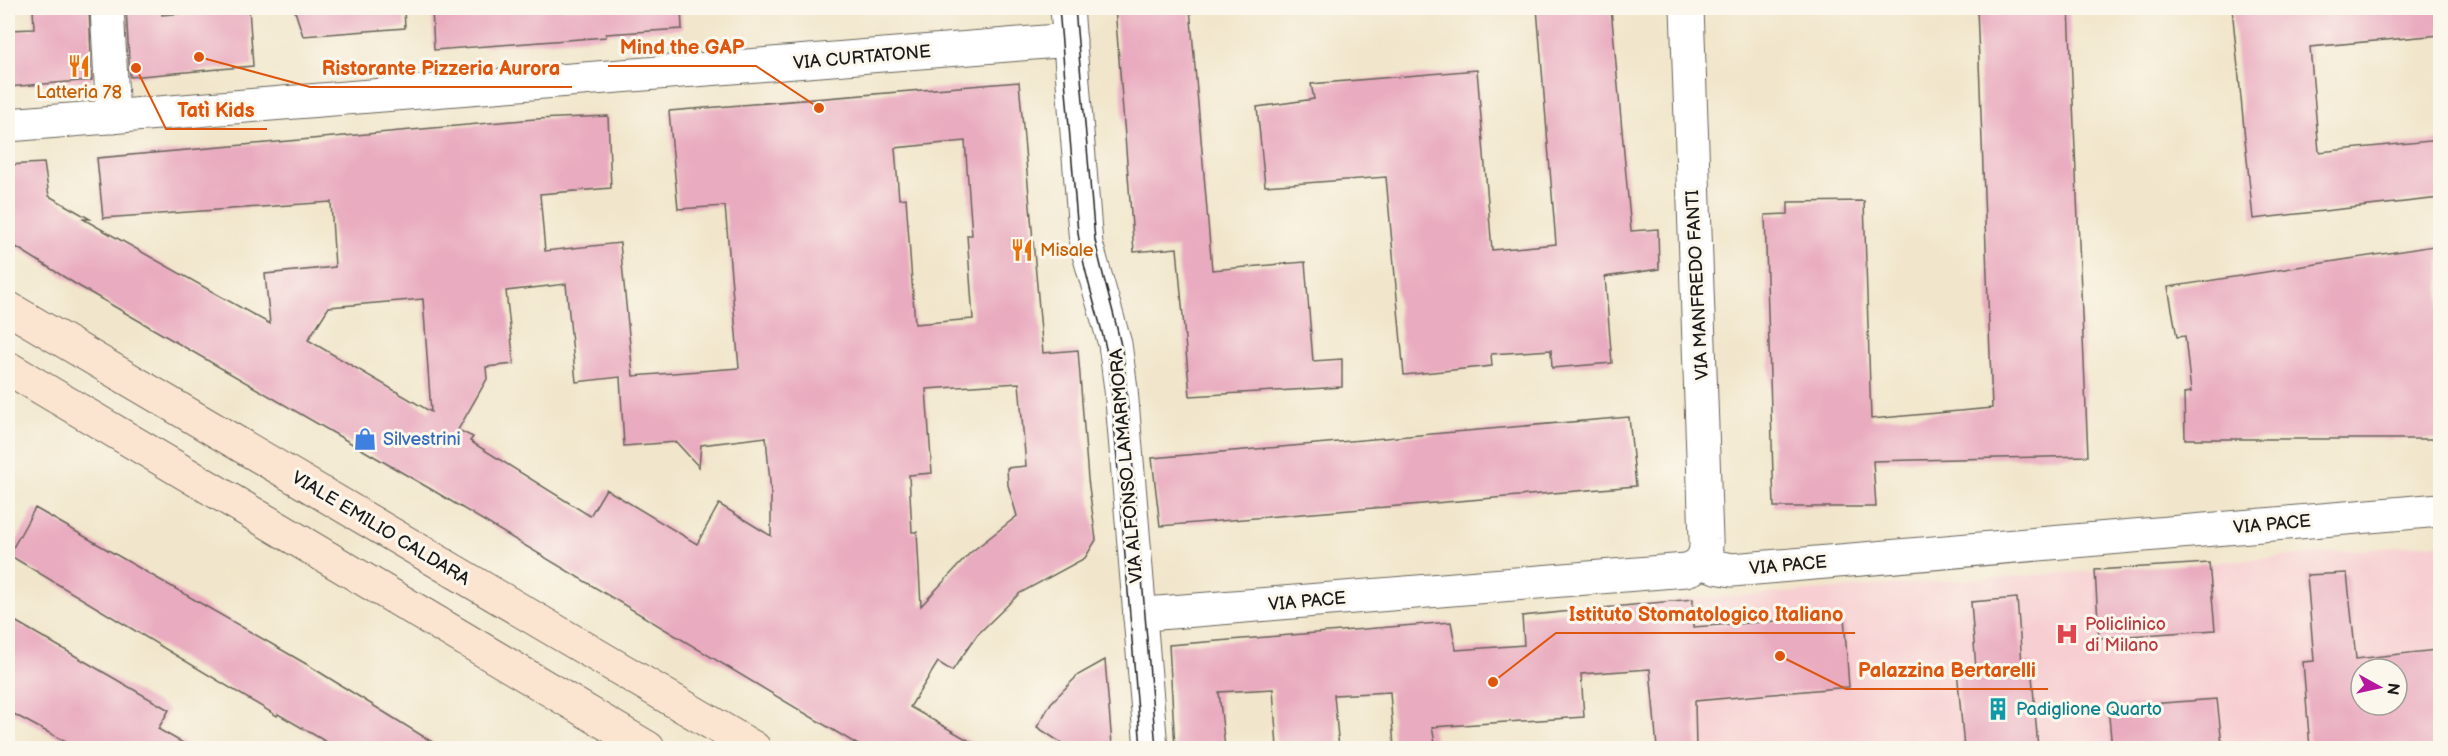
<svg xmlns="http://www.w3.org/2000/svg" width="2448" height="756" viewBox="0 0 2448 756" font-family="'Balsamiq Sans',sans-serif">
<rect width="100%" height="100%" fill="#fbf7ec"/>
<filter id="ink" filterUnits="userSpaceOnUse"><feTurbulence type="fractalNoise" baseFrequency=".0167" numOctaves="2"/><feDisplacementMap in="SourceGraphic" scale="12" xChannelSelector="R" yChannelSelector="G"/><feConvolveMatrix kernelMatrix="1 2 1 2 8 2 1 2 1" color-interpolation-filters="sRGB"/></filter>
<filter id="wash" filterUnits="userSpaceOnUse"><feTurbulence type="fractalNoise" baseFrequency=".008" numOctaves="4" result="noise"/><feDisplacementMap in="SourceGraphic" scale="24" xChannelSelector="R" yChannelSelector="G"/><feGaussianBlur stdDeviation="1.35" result="paint"/><feColorMatrix in="noise" values="0 0 0 0 0 0 0 0 0 0 0 0 0 0 0 0 0 1.4 0 .05"/><feComposite in="paint" operator="in"/></filter>
<g filter="url(#wash)">
<rect width="100%" height="100%" fill="#f1e6cb"/>
<path fill="#f7cfd2" fill-rule="evenodd" d="M2440 543V748H1696L1693 599 2209 563ZM2361 669H2397V705H2361Z"/>
<g id="blocks">
<g fill="#e9abbf" fill-rule="evenodd">
<path d="M33 8H89L92 80 8 87V30L34 29Z"/>
<path d="M126 8H162V15L249 8 253 66 130 77Z"/>
<path d="M294 8H404L405 28 303 36Z"/>
<path d="M432 8H681L682 29 606 34V37L434 50Z"/>
<path d="M1115 8H1190L1212 270 1305 262 1313 361 1342 359V387L1190 396 1177 248 1134 252Z"/>
<path d="M1537 8H1611L1631 231 1658 229 1659 269 1605 277 1612 363 1552 368 1551 350 1491 354 1492 366 1404 375 1386 177 1265 186 1257 107 1314 99 1311 84 1477 70 1492 250 1556 244Z"/>
<path d="M1977 8H2069L2088 456 1873 461 1876 507H1774L1765 215 1788 214V202L1864 201 1871 419 1992 408Z"/>
<path d="M2232 8H2440V35L2310 47 2319 152 2440 140V198L2253 219Z"/>
<path d="M1019 82 1043 353 1078 350 1088 479 1096 540 1085 558 1020 593 977 635 952 671 938 662 910 707 982 748H863L434 491 77 285 8 242V165L44 163 49 196 90 219H83L270 324 265 274 335 267 331 202 103 218 97 158 535 119 608 116 611 188 540 194 545 251 620 243 633 376 739 368 725 206 678 209 669 111ZM965 141 972 235H967L973 319 915 324 906 198 899 199 895 148ZM566 284 576 382 620 377 624 446 676 442 699 467 701 445 766 437 771 494V536L719 504 697 544 606 489 590 516 470 441 473 437 458 430 487 379 486 367 514 364 506 291ZM423 299 431 412 308 340 329 307ZM1019 383 1026 466 1007 468 1008 485 1017 516 970 553 921 606 917 532H912L909 475 932 473 926 389Z"/>
<path d="M2440 245V439H2185L2184 393 2191 392 2185 336 2177 337 2168 287Z"/>
<path d="M1629 417 1636 486 1160 526 1152 458Z"/>
<path d="M35 508 308 665 442 748H337L278 714 277 716 9 555Z"/>
<path d="M2209 563 2215 630 2099 638 2095 570Z"/>
<path d="M2347 573 2356 659 2436 650 2440 702V748H2310L2303 662 2314 661 2307 575ZM2361 669H2397V705H2361Z"/>
<path d="M2017 598 2022 663H2031L2038 748H1964L1957 669H1976L1971 602Z"/>
<path d="M1693 599V627L1844 616 1849 687 1695 701 1696 748H1657L1650 669 1581 674 1584 717 1432 727 1436 748H1394L1390 692 1334 695 1339 748H1277L1273 689 1219 692 1225 748H1175L1169 645 1451 622 1456 650 1524 645 1522 616Z"/>
<path d="M8 617 169 710 158 729 192 748H77L8 711Z"/>
<path d="M1105 660 1112 745 1069 748 1037 727 1051 703 1078 675Z"/>
<path d="M2217 699 2222 744 2197 745V748H2112L2108 707Z"/>
</g>
</g>
</g>
<g filter="url(#ink)">
<use href="#blocks" fill-opacity="0" stroke="#676359" stroke-width="1.5"/>
<g fill="none" stroke-linecap="round" stroke-linejoin="round">
<g stroke="#676359" stroke-width="35">
<g id="street">
<path d="M107 8 113 117"/>
<path d="M1067 8 1086 244 1115 344 1121 389 1151 748"/>
<path d="M8 125 1070 40"/>
<path d="M1702 562 1716 567 1732 570 2440 510"/>
<path d="M1140 618 1145 614 1171 612 1686 570C1702 566 1707 555 1706 539L1687 8"/>
</g>
</g>
<g stroke="#676359" stroke-width="35">
<g id="secondary">
<path d="M8 308 754 748"/>
<path d="M8 368 648 748"/>
</g>
</g>
<use href="#street" stroke="#fff" stroke-width="33"/>
<use href="#secondary" stroke="#fce5d0" stroke-width="33"/>
<g stroke="#1c1c1c" stroke-width="1.5">
<path d="M1059 8 1078 233C1084 278 1101 319 1109 363L1141 748"/>
<path d="M1075 8 1095 240C1103 281 1117 320 1124 361L1156 748"/>
</g>
</g>
</g>
<defs>
<g id="restaurant-bare" transform="scale(1.8)"><path d="M-5-6h1v4h1v-4h1v4h1v-4h1v5L-1.5 .5V6h-2V.5L-5-1ZM5-6V6H3V1.5H1.5Q1.5-4 5-6Z" fill="#e8710a" stroke="#fbf7ec" stroke-width="2.5" paint-order="stroke"/></g>
<g id="shop-bare" transform="scale(1.8)"><path d="M-5-2.5h2.3a2.7 3.5 0 0 1 5.4 0H5L5.5 6h-11ZM-1.5-2.5h3a1.5 2.3 0 0 0-3 0Z" fill="#3f7fe0" stroke="#fbf7ec" stroke-width="2.5" paint-order="stroke"/></g>
<g id="hospital-bare" transform="scale(1.8)"><path d="M-5-5h3v3.5h4V-5h3V5h-3V1.5h-4V5h-3Z" fill="#e0444e" stroke="#fbf7ec" stroke-width="2.5" paint-order="stroke"/></g>
<g id="building-bare" transform="scale(1.8)"><path d="M-4-6H4V6H1V3H-1V6H-4ZM-2.5-4.3h1.7v1.8h-1.7ZM.8-4.3h1.7v1.8H.8ZM-2.5-1h1.7V.8h-1.7ZM.8-1h1.7V.8H.8Z" fill="#0f9aa8" stroke="#fbf7ec" stroke-width="2.5" paint-order="stroke"/></g>
</defs>
<g fill-rule="evenodd">
<use href="#restaurant-bare" x="79" y="66"/>
<use href="#restaurant-bare" x="1022" y="250"/>
<use href="#shop-bare" x="365" y="439"/>
<use href="#hospital-bare" x="2067" y="634"/>
<use href="#building-bare" x="1998" y="709"/>
</g>
<g text-anchor="middle" stroke-width="6" stroke-linejoin="round" paint-order="stroke">
<g font-size="18" fill="#1c1c1c" stroke="#fbf7ec">
<text transform="translate(862 57) rotate(-5)" y="6">VIA CURTATONE</text>
<text transform="translate(1697 285) rotate(-93)" y="6">VIA MANFREDO FANTI</text>
<text transform="translate(1126 466) rotate(-95)" y="6">VIA ALFONSO LAMARMORA</text>
<text transform="translate(2272 524) rotate(-5)" y="6">VIA PACE</text>
<text transform="translate(381 528) rotate(31)" y="6">VIALE EMILIO CALDARA</text>
<text transform="translate(1788 565) rotate(-5)" y="6">VIA PACE</text>
<text transform="translate(1307 601) rotate(-5)" y="6">VIA PACE</text>
</g>
<g font-size="18" fill="#c56008" stroke="#fbf7ec">
<text x="79" y="98">Latteria 78</text>
<text x="1040" y="256" text-anchor="start">Misale</text>
</g>
<g font-size="18" fill="#366cbe" stroke="#fbf7ec" text-anchor="start">
<text x="383" y="445">Silvestrini</text>
</g>
<g font-size="18" fill="#be3a42" stroke="#fbf7ec" text-anchor="start">
<text x="2085" y="630">Policlinico<tspan x="2085" dy="21">di Milano</tspan></text>
</g>
<g font-size="18" fill="#0d838f" stroke="#fbf7ec" text-anchor="start">
<text x="2016" y="715">Padiglione Quarto</text>
</g>
</g>
<path fill="none" stroke="#de560d" stroke-width="2" d="M819 108L756 66H608M199 57L310 87H572M136 68L166 129H267M1493 682L1556 633H1855M1780 656L1846 689H2048"/>
<g fill="#de560d" stroke="#fbf7ec" stroke-width="2">
<circle cx="819" cy="108" r="6"/>
<circle cx="199" cy="57" r="6"/>
<circle cx="136" cy="68" r="6"/>
<circle cx="1493" cy="682" r="6"/>
<circle cx="1780" cy="656" r="6"/>
</g>
<g font-size="20" text-anchor="middle" font-weight="bold" fill="#de560d" stroke="#fbf7ec" stroke-width="6" stroke-linejoin="round" paint-order="stroke">
<text x="682" y="54">Mind the GAP</text>
<text x="441" y="75">Ristorante Pizzeria Aurora</text>
<text x="216" y="117">Tatì Kids</text>
<text x="1706" y="621">Istituto Stomatologico Italiano</text>
<text x="1947" y="677">Palazzina Bertarelli</text>
</g>
<rect width="2448" height="756" fill="none" stroke="#fbf7ec" stroke-width="30"/>
<g transform="translate(2379 687) rotate(98)"><circle r="28" fill="#fbf7ec" stroke="#a29f99" stroke-width="1.5"/>
<path d="M0-4.5L10 22L0 15L-10 22Z" fill="#b5179e"/>
<text y="-9" font-size="16" font-weight="bold" text-anchor="middle" fill="#1c1c1c">N</text>
</g>
</svg>
